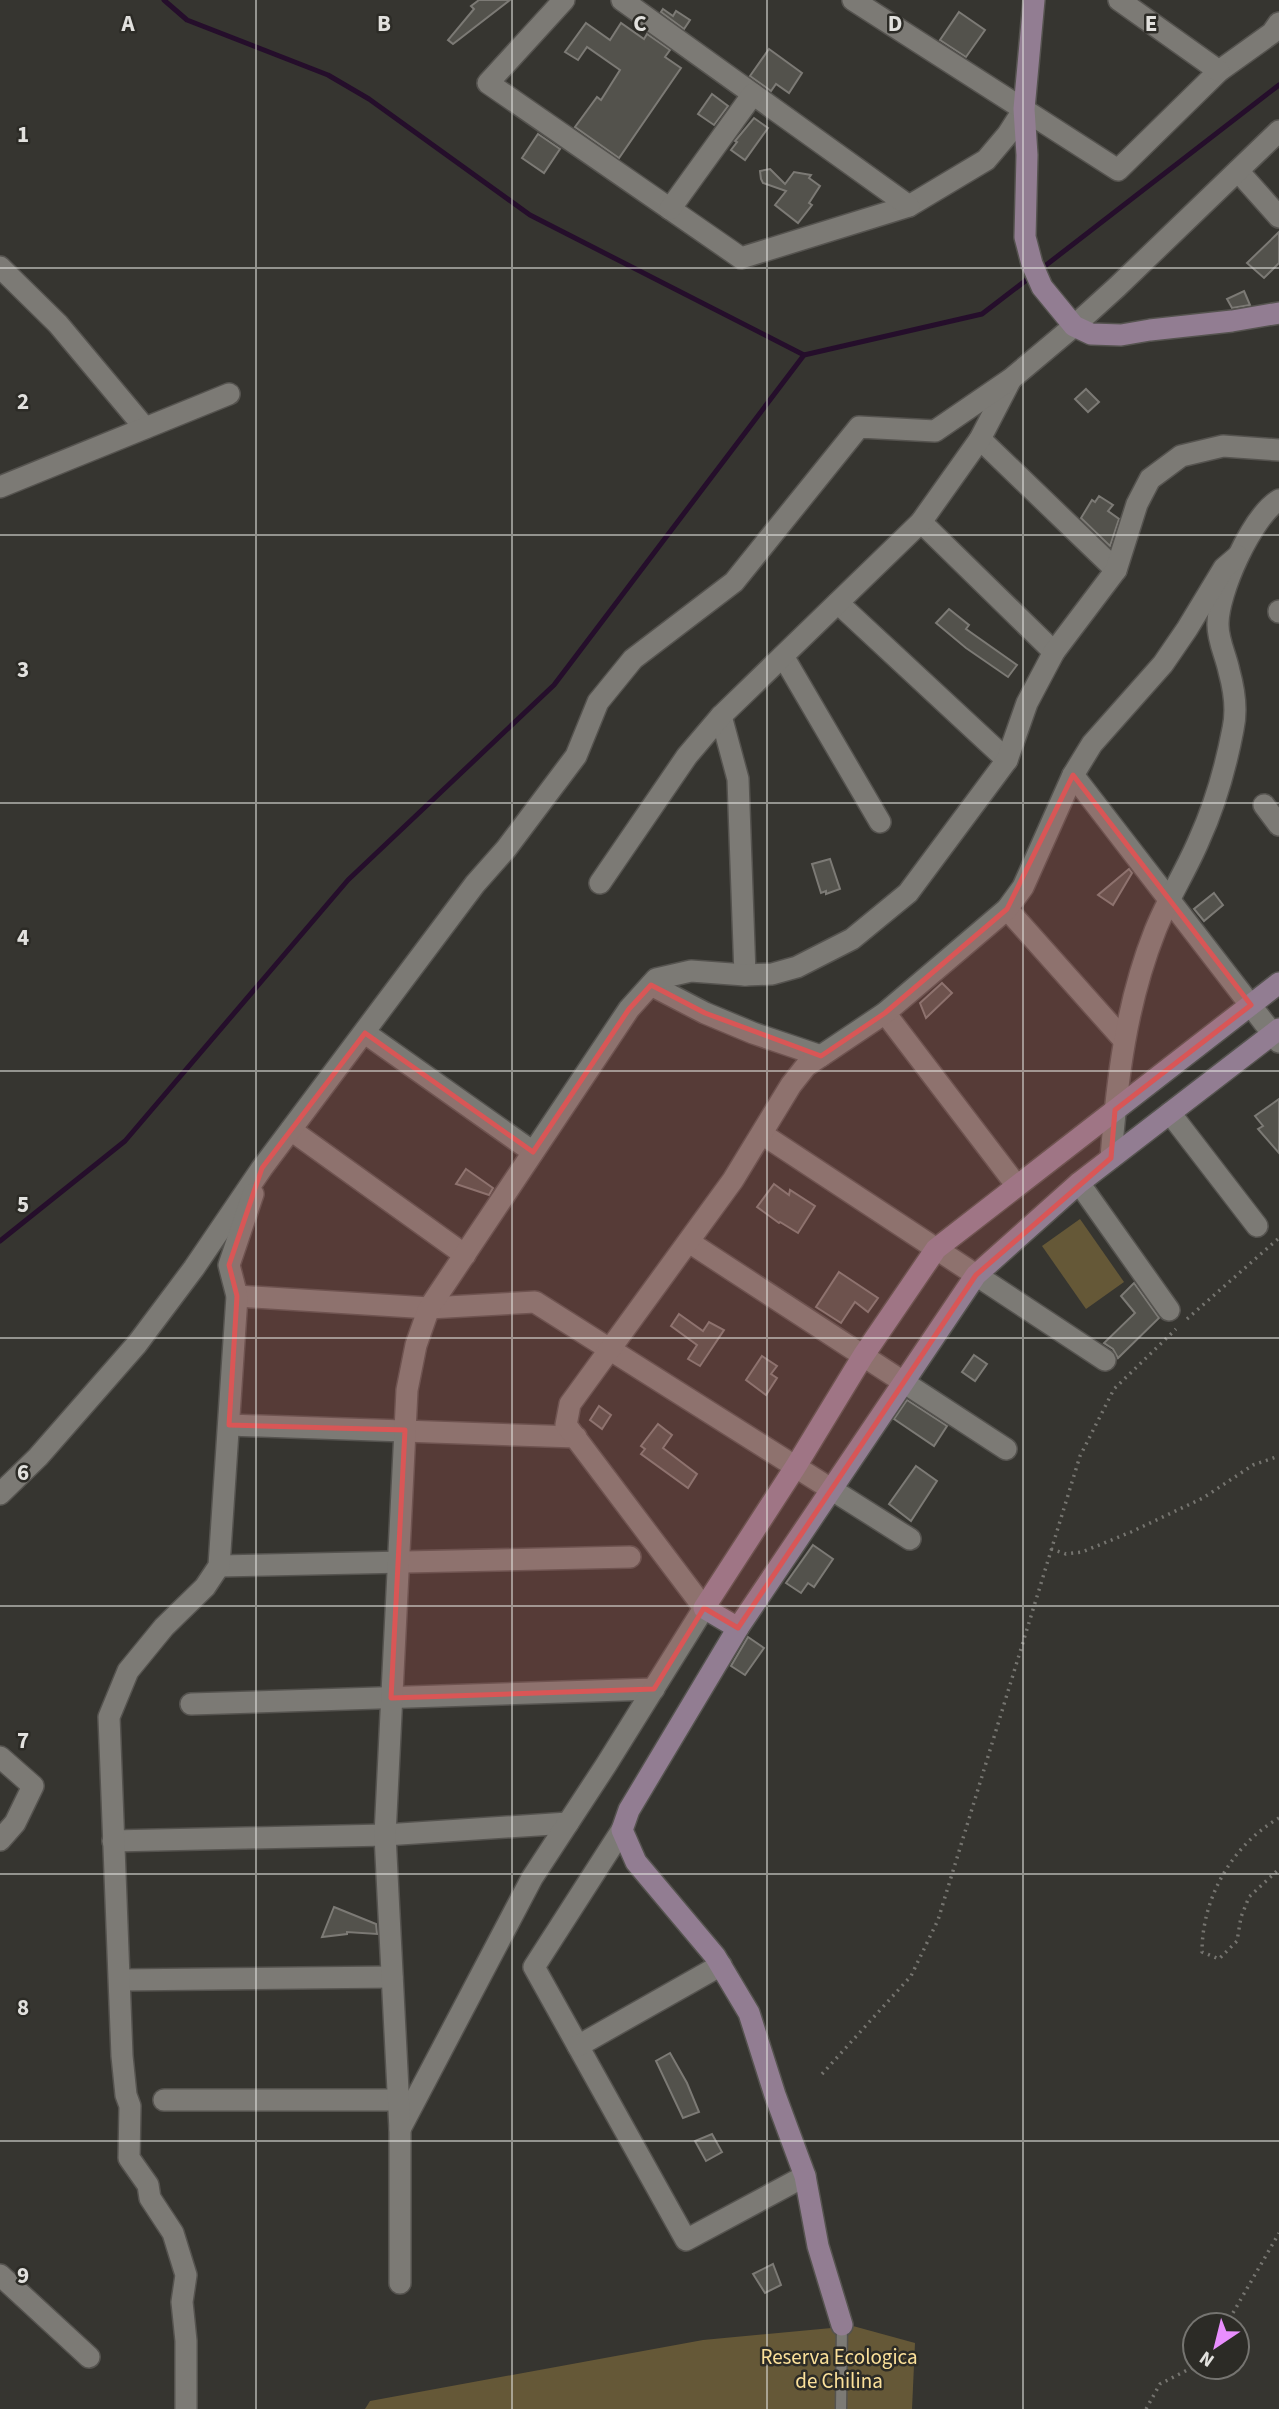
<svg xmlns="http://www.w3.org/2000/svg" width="1279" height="2409" viewBox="0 0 1279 2409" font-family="'Source Sans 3',sans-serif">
<rect width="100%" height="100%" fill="#363530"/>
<g fill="#655837">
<path d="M1080 1219 1124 1282 1086 1309 1042 1246Z"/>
<path d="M853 2326 915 2343 912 2409H365L370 2401 703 2340Z"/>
</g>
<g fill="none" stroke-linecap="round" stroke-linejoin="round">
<g stroke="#250e2b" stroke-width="5">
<path d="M164 0 187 20 328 75 369 99 530 215 804 355"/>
<path d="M1041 269 1279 85"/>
<path d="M0 1241 125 1141 348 880 554 685 804 355 982 314 1033 275"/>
</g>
</g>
<g fill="#53524c" stroke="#7c7a75" stroke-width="2">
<path d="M479 0H510L453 44 448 40 474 9 471 6Z"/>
<path d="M663 9 673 16 676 11 690 20 684 29 661 12Z"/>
<path d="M959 12 985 30 966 57 940 40Z"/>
<path d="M586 23 610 40 621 23 644 39 647 34 670 50 665 57 681 68 619 158 575 127 597 97 601 100 620 70 587 47 578 60 565 52Z"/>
<path d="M769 49 802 73 789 93 776 84 771 91 750 76Z"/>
<path d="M712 94 728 106 714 125 698 114Z"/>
<path d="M754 118 768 128 745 160 731 150 737 142 735 141Z"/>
<path d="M538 134 560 149 544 173 522 158Z"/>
<path d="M770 169 785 184 794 172 811 175 809 178 820 186 809 203 812 205 798 223 775 205 786 191 763 183 761 179 760 171Z"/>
<path d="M1279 232V263L1264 278 1247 263Z"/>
<path d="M1244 291 1250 305 1232 308 1227 299Z"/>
<path d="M1086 389 1099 402 1088 412 1075 399Z"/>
<path d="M1099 496 1113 505 1108 511 1119 519 1110 546 1081 518 1092 500 1095 502Z"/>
<path d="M949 609 969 625 966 629 1017 665 1008 677 966 648 936 623Z"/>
<path d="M830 859 840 889 826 894V891L821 893 812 864Z"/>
<path d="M1129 869 1132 873 1113 905 1098 895Z"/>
<path d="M1214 893 1223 905 1204 921 1194 909Z"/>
<path d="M942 983 952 993 926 1018 920 1003Z"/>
<path d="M1279 1099V1153L1258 1129 1263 1126 1255 1116Z"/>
<path d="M466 1169 493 1188 489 1195 456 1184Z"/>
<path d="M774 1184 789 1195 790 1190 815 1206 798 1233 780 1222 779 1223 757 1207Z"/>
<path d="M839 1272 878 1298 868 1312 855 1302 841 1323 816 1307Z"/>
<path d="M1134 1283 1159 1318 1118 1358 1113 1349 1104 1343 1135 1313 1121 1296Z"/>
<path d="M679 1314 703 1331 709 1322 724 1330 700 1366 688 1359 697 1345 671 1326Z"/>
<path d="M974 1355 987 1364 975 1381 962 1372Z"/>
<path d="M762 1356 777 1366 771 1374 777 1378 766 1395 746 1380Z"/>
<path d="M907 1400 947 1426 934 1446 894 1419Z"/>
<path d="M599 1406 611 1415 602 1429 590 1420Z"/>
<path d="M658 1424 672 1435 663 1448 697 1474 688 1488 641 1454 645 1449 641 1446Z"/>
<path d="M916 1466 937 1481 911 1521 889 1504Z"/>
<path d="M813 1545 833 1559 814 1587 808 1583 801 1593 786 1583Z"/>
<path d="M748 1637 764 1648 745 1675 731 1666Z"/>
<path d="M334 1907 376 1924 377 1934 347 1932V1934L322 1937Z"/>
<path d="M670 2053 687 2083 699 2112 683 2118 656 2061Z"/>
<path d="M712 2134 722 2152 706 2161 695 2141Z"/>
<path d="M773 2264 781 2285 765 2293 753 2274Z"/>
</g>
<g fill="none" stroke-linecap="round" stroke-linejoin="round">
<g stroke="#55534f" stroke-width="13">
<path id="lane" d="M841 2409 842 2325"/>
</g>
<g stroke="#55534f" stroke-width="24">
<g id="street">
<path d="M564 0 488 83 741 258 909 206 986 160 1008 134 1024 109"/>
<path d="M622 0 909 206"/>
<path d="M853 0 1118 170 1219 71 1272 33 1279 23"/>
<path d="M1119 0 1219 71"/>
<path d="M1238 171 1279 217"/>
<path d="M670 209 753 94"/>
<path d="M0 267 58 324 145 428"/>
<path d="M980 439 1116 570"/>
<path d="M0 487 229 394"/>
<path d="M921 522 1054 652"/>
<path d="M838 603 1007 760"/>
<path d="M1279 611V612"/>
<path d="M783 656 880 822"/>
<path d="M721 716 738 779 745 975"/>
<path d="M1073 775 1279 1042"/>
<path d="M1264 805 1279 825"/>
<path d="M600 883 687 756 721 716 921 522 980 439 1010 381"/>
<path d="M1007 909 1123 1039"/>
<path d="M651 985 705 1013 753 1033 821 1056"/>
<path d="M885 1013 1017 1186"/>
<path d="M365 1033 533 1152"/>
<path d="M1170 1113 1257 1226"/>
<path d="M291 1130 465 1255"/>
<path d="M762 1134 1105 1360"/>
<path d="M1111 1158C1117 1080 1126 1004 1155 931 1167 900 1186 871 1199 840 1215 805 1226 766 1233 729 1237 711 1234 689 1229 671 1226 656 1218 641 1218 625 1217 594 1252 516 1279 500"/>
<path d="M1079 1183 1169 1310"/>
<path d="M689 1242 1006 1449"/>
<path d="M237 1296 429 1308 535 1302 910 1539"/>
<path d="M229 1425 576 1437"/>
<path d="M0 1494 38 1457 137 1344 194 1268 262 1168 475 884 506 849 576 756 598 702 633 659 734 582 859 427 935 431 1011 379 1074 326 1117 287 1279 131"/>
<path d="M219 1566 630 1557"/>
<path d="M191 1704 654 1689"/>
<path d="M0 1757 33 1786 15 1823 0 1840"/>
<path d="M622 1830 534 1967 686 2240 805 2176"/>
<path d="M113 1841 385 1835 568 1823"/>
<path d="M120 1980 392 1977"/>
<path d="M578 2046 721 1965"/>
<path d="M164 2100H398"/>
<path d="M400 2129 532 1878 606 1765 704 1608 566 1425 570 1404 733 1180 791 1085 806 1066 885 1013 1007 909 1023 887 1073 775 1092 744 1163 664 1187 629 1224 568 1238 556"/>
<path d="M0 2275 89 2357"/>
<path d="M400 2283V2130L385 1835 407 1390 416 1345 429 1308 629 1009 656 979 691 971 745 975 772 974 797 967 852 939 908 893 1007 760 1027 703 1054 652 1116 570 1137 504 1150 479 1181 456 1223 446 1279 450"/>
<path d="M186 2409V2341L182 2302 186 2275 173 2233 150 2198 148 2185 129 2158 130 2106 126 2095 122 2056 109 1717 128 1671 164 1627 205 1587 219 1566 237 1296 229 1265 253 1194"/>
</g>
</g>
<g stroke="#55534f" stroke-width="24">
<g id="secondary">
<path d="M1034 0 1024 109 1027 155 1025 237 1032 264 1042 287 1074 326 1091 334 1121 335 1150 330 1232 321 1279 313"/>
<path d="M1279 983 936 1249 863 1356 796 1466 704 1608 738 1628 976 1275 1079 1183 1279 1029"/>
<path d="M738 1628 629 1810 622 1830 636 1862 715 1956 749 2013 775 2095 805 2176 818 2246 842 2325"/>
</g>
</g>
<g stroke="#767570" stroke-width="3.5" stroke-dasharray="2 5" stroke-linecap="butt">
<path d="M1187 1319 1279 1238"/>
<path d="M1051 1549 1066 1554 1082 1552 1131 1532 1203 1498 1253 1465 1279 1456"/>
<path d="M1279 1818C1232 1845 1202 1898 1202 1952L1219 1959 1237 1941 1241 1917 1249 1897 1279 1869"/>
<path d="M822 2074 911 1976 938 1920 1080 1456 1114 1389 1176 1329"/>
<path d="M1226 2325 1279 2233"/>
<path d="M1146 2409 1160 2384 1195 2366"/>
</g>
<use href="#lane" stroke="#7c7a75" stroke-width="10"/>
<use href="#street" stroke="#7c7a75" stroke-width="21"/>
<use href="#secondary" stroke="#927d92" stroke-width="21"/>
</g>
<path fill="#d95656" fill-opacity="0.2" stroke="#d95656" stroke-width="5" stroke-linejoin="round" d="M1073 775 1251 1005 1115 1110 1111 1158 976 1275 738 1628 704 1608 654 1689 391 1698 405 1430 229 1425 237 1296 229 1265 262 1168 365 1033 533 1152 629 1009 651 985 705 1013 821 1056 885 1013 1007 909Z"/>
<path fill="none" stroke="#e2e1de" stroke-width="2" stroke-opacity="0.55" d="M256 0V2409M512 0V2409M767 0V2409M1023 0V2409M0 268H1279M0 535H1279M0 803H1279M0 1071H1279M0 1338H1279M0 1606H1279M0 1874H1279M0 2141H1279"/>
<g text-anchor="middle" stroke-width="5" stroke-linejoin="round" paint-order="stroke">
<g font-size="21" fill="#fbe09a" stroke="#2c2b26">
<text x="839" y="2364">Reserva Ecologica<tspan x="839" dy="24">de Chilina</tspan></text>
</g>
</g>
<g font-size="23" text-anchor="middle" font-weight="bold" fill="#e2e1de" stroke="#2c2b26" stroke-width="5" stroke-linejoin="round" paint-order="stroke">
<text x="128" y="31">A</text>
<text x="384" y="31">B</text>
<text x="640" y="31">C</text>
<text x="895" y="31">D</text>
<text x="1151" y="31">E</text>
<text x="23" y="142">1</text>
<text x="23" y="409">2</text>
<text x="23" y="677">3</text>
<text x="23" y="945">4</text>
<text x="23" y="1212">5</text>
<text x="23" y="1480">6</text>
<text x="23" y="1748">7</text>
<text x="23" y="2015">8</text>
<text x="23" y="2283">9</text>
</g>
<g transform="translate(1216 2346) rotate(215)"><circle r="33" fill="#2c2b26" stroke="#757470" stroke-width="2"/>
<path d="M0-5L12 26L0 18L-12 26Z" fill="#e98efe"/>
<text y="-10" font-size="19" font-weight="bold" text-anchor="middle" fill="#e2e1de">N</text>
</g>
</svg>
